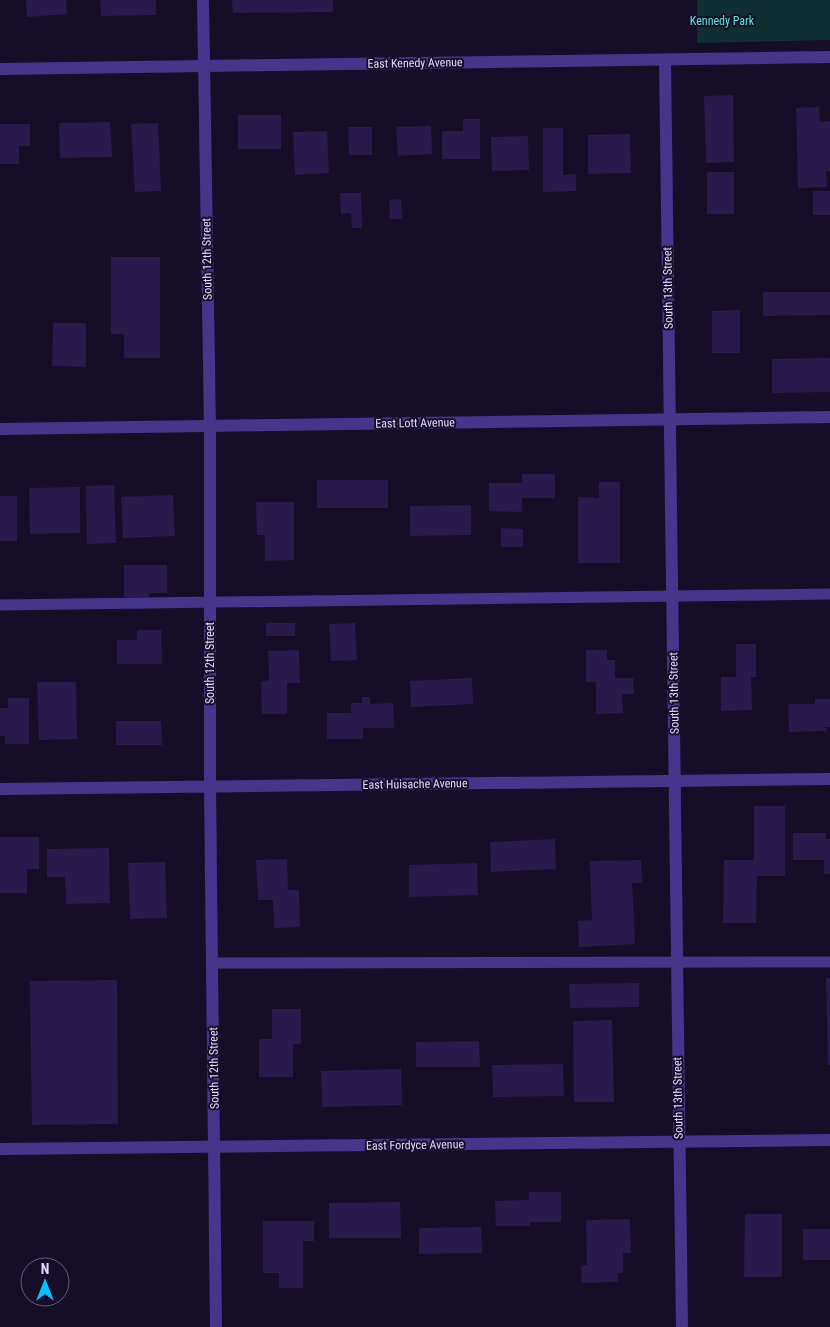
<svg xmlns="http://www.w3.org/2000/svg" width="830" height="1327" viewBox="0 0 830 1327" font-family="'Roboto Condensed',sans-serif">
<rect width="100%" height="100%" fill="#160e29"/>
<path fill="#102f33" d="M697 0H830V40L697 43Z"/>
<g fill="#2a194b">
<path d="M26 0H66L67 14 27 17Z"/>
<path d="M100 0H156V15L101 16Z"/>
<path d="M232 0H333V12L233 13Z"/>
<path d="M733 95 734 162 706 163 704 96Z"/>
<path d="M819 107 820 122 830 121V171H826L827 187 798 188 796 108Z"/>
<rect x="238" y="115" width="43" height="34"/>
<path d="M463 119H480V159H442V131H463Z"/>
<path d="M110 122 112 157 60 158 59 123Z"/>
<path d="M158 123 161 191 135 192 131 124Z"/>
<path d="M0 124H30V146H19V164H0Z"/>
<path d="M431 126 432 154 398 156 396 127Z"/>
<path d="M348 127H372V155H349Z"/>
<path d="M543 128H563V175L576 174V191L543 192Z"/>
<path d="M327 131 329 173 295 175 293 132Z"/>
<path d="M630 134 631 173 588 174V135Z"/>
<path d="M528 136 529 170 492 171 491 137Z"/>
<rect x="707" y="172" width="27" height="42"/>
<rect x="813" y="191" width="17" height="24"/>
<path d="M340 193H361L362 228H352L351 213 341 214Z"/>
<path d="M401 199 402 219H390L389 200Z"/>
<path d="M111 257H160V358H124V334H111Z"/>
<path d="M763 292H830V315L763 316Z"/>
<path d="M740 310V353H712V311Z"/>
<path d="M53 323H86V367L52 366Z"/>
<path d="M830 358V392L772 393V359Z"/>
<path d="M522 474H555V498H522V512L489 511V483H522Z"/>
<rect x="317" y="480" width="71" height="28"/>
<path d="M599 482H620V563H578V497L599 498Z"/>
<path d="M114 485 116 543 87 544 86 486Z"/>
<path d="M80 487V533L30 534 29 488Z"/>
<path d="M173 495 175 536 123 538 121 497Z"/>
<rect x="0" y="496" width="17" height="45"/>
<path d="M256 502H294V560L265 561V535H257Z"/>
<path d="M471 505V535L410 536V506Z"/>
<path d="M501 528 523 529V547H501Z"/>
<path d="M124 565H167V593H149V597H124Z"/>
<rect x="266" y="623" width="29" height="13"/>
<path d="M355 623 357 660 331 661 329 624Z"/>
<path d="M137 630H161L162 664H117V640H137Z"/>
<path d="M736 644H756V677H751L752 710 721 711V677H736Z"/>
<path d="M299 650 300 683H287V714H262L261 682 269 680 268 651Z"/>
<path d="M586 650H607V660H615V678H633L634 694H622L623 713 596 714V682H586Z"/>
<path d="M472 678 473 704 411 707 410 681Z"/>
<path d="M37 682H76L77 739 39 740Z"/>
<path d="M362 697H370V704L393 703 394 728H363V739H327V713H351V703H362Z"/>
<path d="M8 698H29V744H5V736H0V708H8Z"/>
<path d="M815 699H830V727H825L827 731 789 732 788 704H815Z"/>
<path d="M116 721H161L162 745H116Z"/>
<path d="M754 806H785V876H757L756 923H723L724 860H754Z"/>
<path d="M793 833H826V839H830V874H824V860H793Z"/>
<path d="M0 837H39V869H27V893H0Z"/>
<path d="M555 839 556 869 491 872 490 842Z"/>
<path d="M109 848 110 903 66 904 65 877H47V849Z"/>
<path d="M287 859 288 890H299L300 927 274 928 273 900H258L256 860Z"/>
<path d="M641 860 642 883H632L635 944 579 947 578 921 592 920 590 861Z"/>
<path d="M165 862 167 918 130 919 128 863Z"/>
<path d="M477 863 478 895 409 897V865Z"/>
<path d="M826 978H830V1065H828Z"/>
<path d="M117 980 118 1124 32 1125 30 981Z"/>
<path d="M639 983V1007L570 1008 569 984Z"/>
<path d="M272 1009H301V1044H293V1077H259V1039H272Z"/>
<path d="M612 1020 614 1102H574L573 1021Z"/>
<path d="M479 1041 480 1067H416V1042Z"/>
<path d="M563 1064 564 1096 493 1097 492 1065Z"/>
<path d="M401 1069 402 1105 322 1107 321 1071Z"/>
<path d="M529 1192H561V1222H530V1226H496L495 1201 529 1200Z"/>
<path d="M400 1202 401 1238H329V1203Z"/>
<path d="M745 1214H782V1277H744Z"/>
<path d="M630 1219 631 1253H623V1273H617L618 1282 582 1283 581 1266 587 1265 586 1220Z"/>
<path d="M263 1221H314V1241H303V1288H279V1273H263Z"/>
<path d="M481 1227 482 1253 419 1254V1228Z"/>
<rect x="803" y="1229" width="27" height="31"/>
</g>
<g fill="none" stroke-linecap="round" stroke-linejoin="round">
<g stroke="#45368b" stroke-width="11">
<path d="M0 605 830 594"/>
<path d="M212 963 830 962"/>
</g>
<g stroke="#45368b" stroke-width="12">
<path d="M203 0 210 427V786L216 1327"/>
<path d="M665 60 682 1327"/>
<path d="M0 69 830 57"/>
<path d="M0 429 830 417"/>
<path d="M0 789 830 779"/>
<path d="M0 1149 830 1140"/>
</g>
</g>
<g text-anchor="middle" stroke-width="4" stroke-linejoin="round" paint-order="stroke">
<g font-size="12" fill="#58e9d9" stroke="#160e29">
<text x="722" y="25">Kennedy Park</text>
</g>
<g font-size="12" fill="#e0d6ff" stroke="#160e29">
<text transform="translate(415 63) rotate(-1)" y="4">East Kenedy Avenue</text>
<text transform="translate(207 259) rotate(-91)" y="4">South 12th Street</text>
<text transform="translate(668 288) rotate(-91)" y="4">South 13th Street</text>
<text transform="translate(415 423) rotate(-1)" y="4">East Lott Avenue</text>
<text transform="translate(210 663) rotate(-90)" y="4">South 12th Street</text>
<text transform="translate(674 693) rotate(-91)" y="4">South 13th Street</text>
<text transform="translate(415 784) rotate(-1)" y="4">East Huisache Avenue</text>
<text transform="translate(214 1068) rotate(-91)" y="4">South 12th Street</text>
<text transform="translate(678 1098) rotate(-91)" y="4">South 13th Street</text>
<text transform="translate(415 1145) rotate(-1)" y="4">East Fordyce Avenue</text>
</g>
</g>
<g transform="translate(45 1282)"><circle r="24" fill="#160e29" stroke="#675e7f"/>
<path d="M0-4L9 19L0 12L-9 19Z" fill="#02c2ff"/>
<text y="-8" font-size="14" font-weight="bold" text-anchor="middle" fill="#e0d6ff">N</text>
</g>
</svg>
